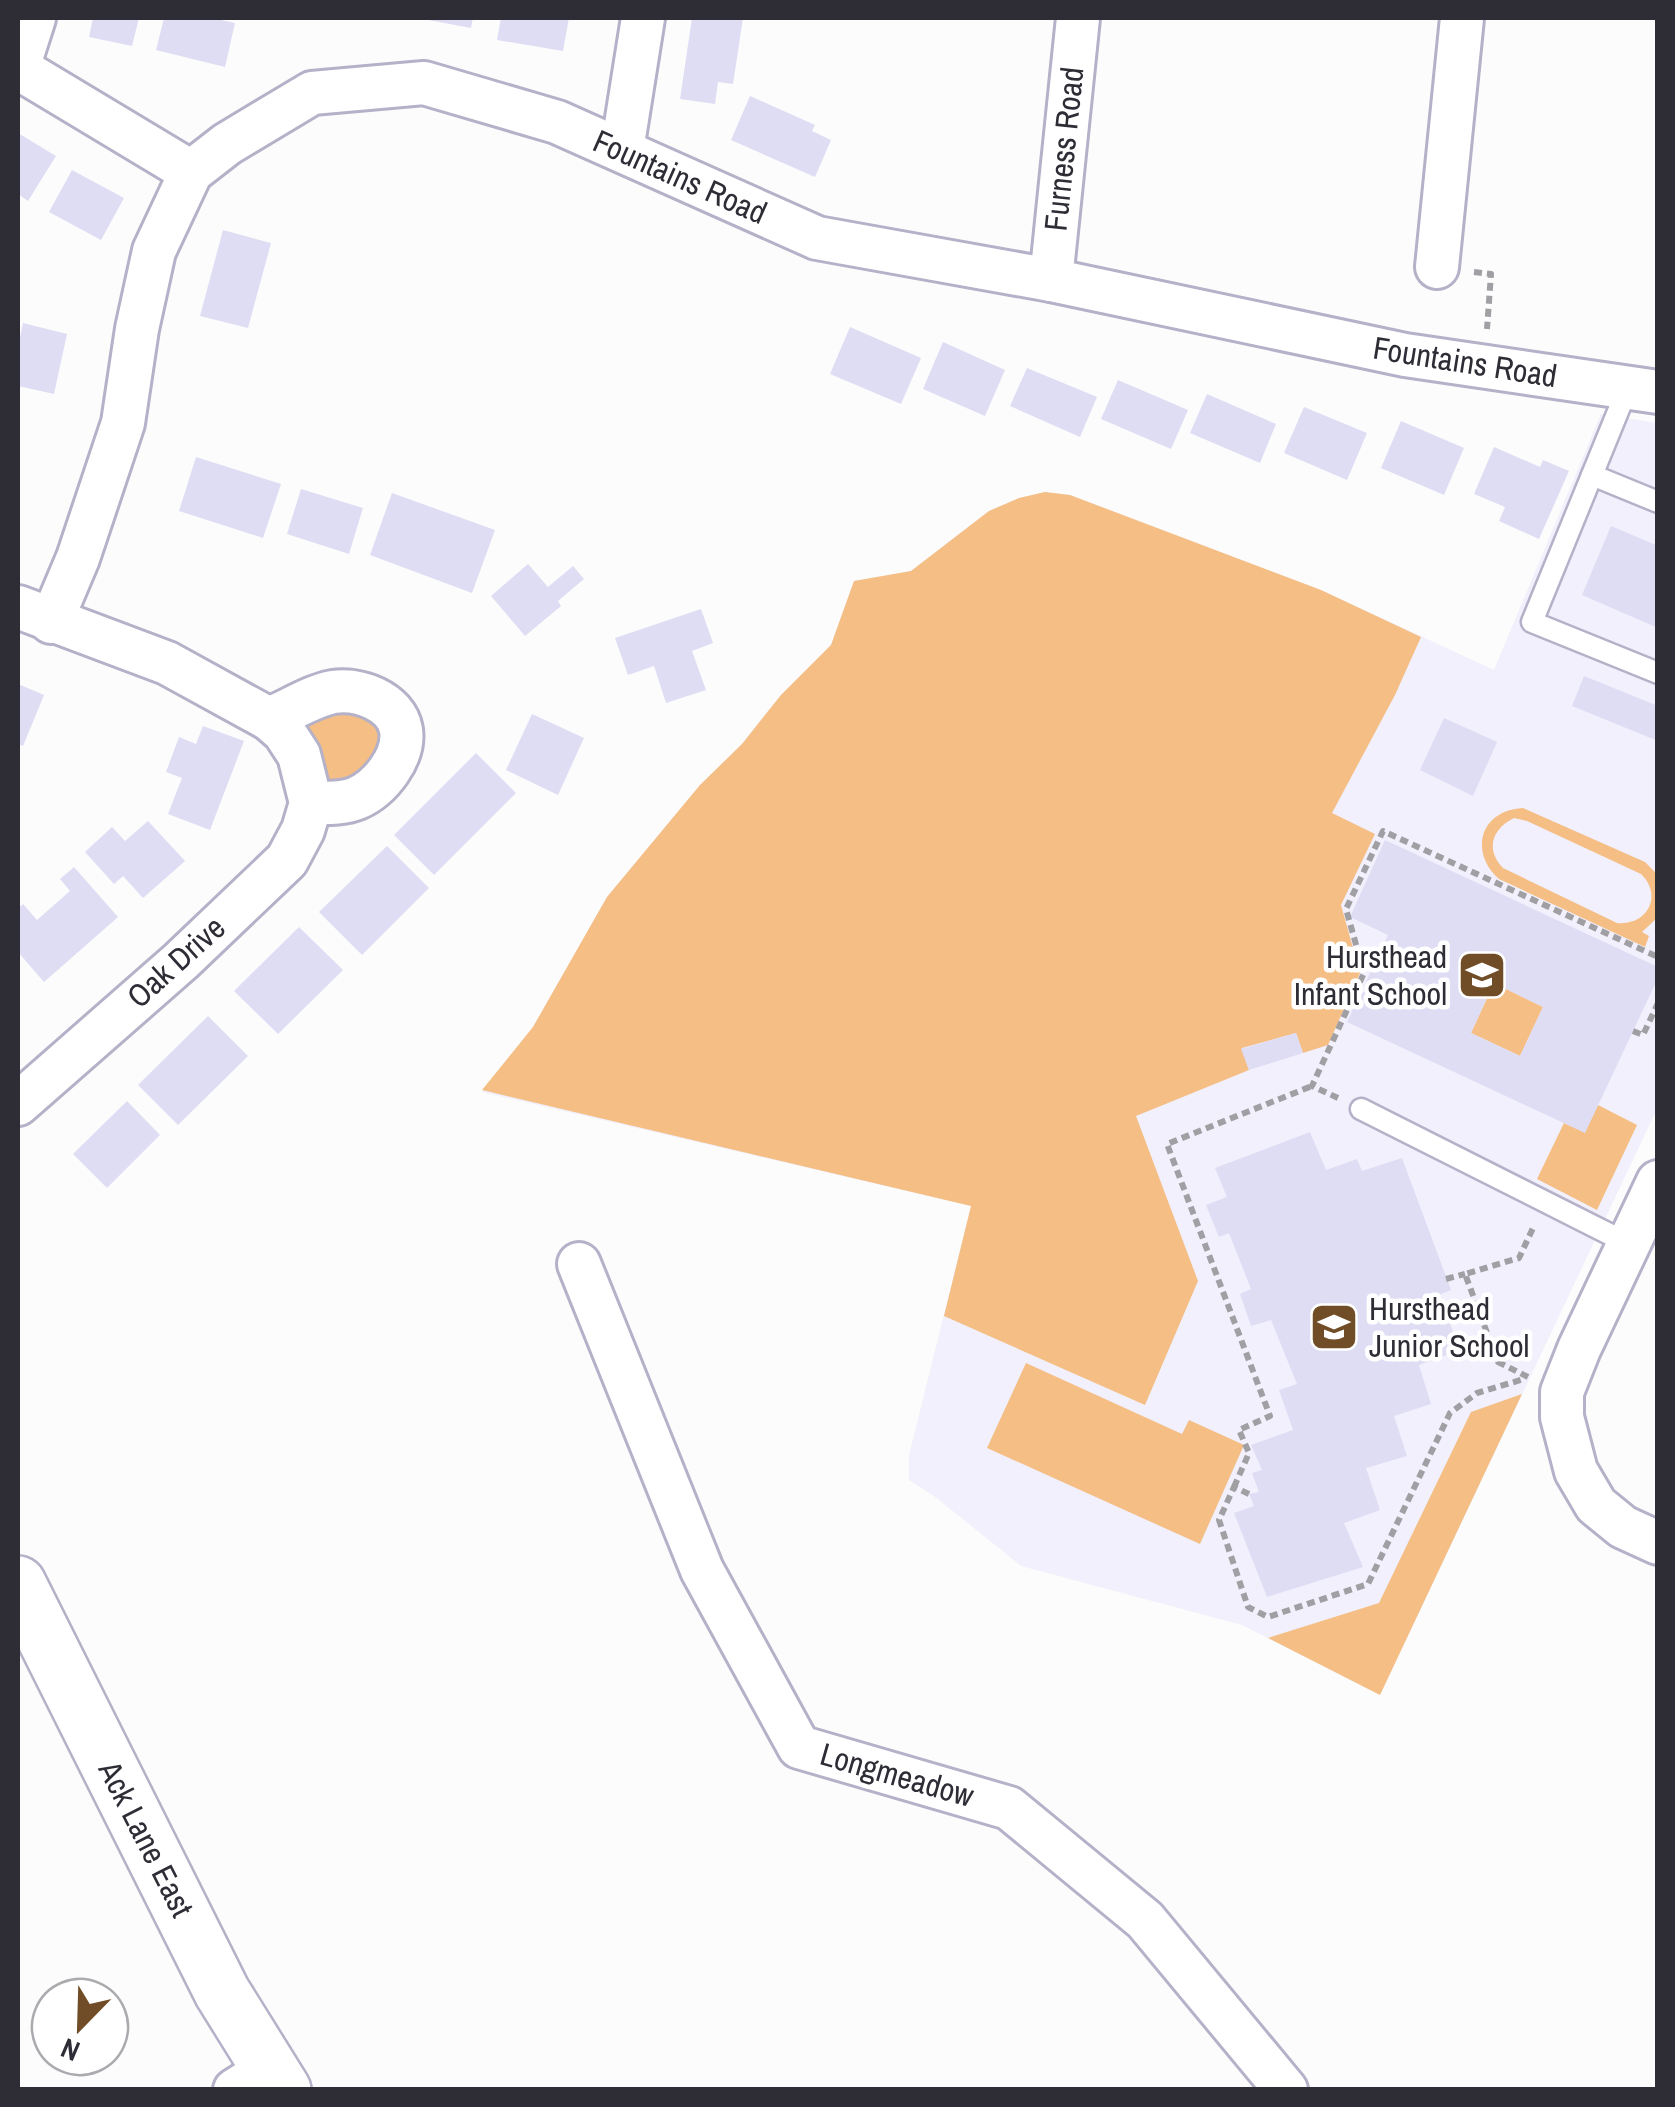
<svg xmlns="http://www.w3.org/2000/svg" width="1675" height="2107" viewBox="0 0 1675 2107" font-family="'Archivo Narrow',sans-serif">
<rect width="100%" height="100%" fill="#fcfcfc"/>
<path fill="#f1f0fc" d="M1601 414 1657 423V1109L1380 1695 1242 1625 1021 1566 934 1496 909 1480V1455L971 1206 482 1092 533 1027 607 897 700 785 742 744 781 695 831 645 854 581 911 571 989 511 1019 498 1045 492 1070 495 1321 590 1494 670Z"/>
<g fill="#f4be84" fill-rule="evenodd">
<path d="M1045 492 1070 495 1321 590 1421 637 1395 695 1332 813 1375 834 1341 905 1360 973 1328 1045 1303 1053 1296 1033 1242 1048 1249 1070 1136 1116 1198 1281 1145 1405 944 1316 971 1206 482 1090 533 1027 607 897 700 785 742 744 781 695 831 645 854 581 911 571 989 511 1019 498Z"/>
<path d="M331 692 401 730 335 803 284 732Z"/>
<path d="M1523 808 1645 862 1657 874V918L1642 932 1649 936 1645 947 1499 879C1468 851 1481 810 1523 808ZM1514 818 1527 821 1641 874C1663 895 1648 926 1617 923L1503 868C1485 849 1492 829 1514 818Z"/>
<path d="M1494 983 1543 1007 1520 1056 1471 1033Z"/>
<path d="M1598 1105 1637 1125 1597 1210 1537 1179 1564 1123 1585 1132Z"/>
<path d="M1026 1363 1182 1434 1189 1420 1244 1445 1200 1544 987 1448Z"/>
<path d="M1522 1394 1380 1695 1268 1638 1379 1603 1471 1412Z"/>
</g>
<g fill="#dfddf4" fill-rule="evenodd">
<path d="M93 18H139L132 46 89 37Z"/>
<path d="M164 18H212L235 23 225 67 156 50Z"/>
<path d="M418 18H473L471 28Z"/>
<path d="M501 18H569L563 51 497 40Z"/>
<path d="M692 18H743L733 84 718 82 715 104 680 99Z"/>
<path d="M750 96 815 125 812 131 831 140 815 177 731 140Z"/>
<path d="M18 133 56 156 28 201 18 194Z"/>
<path d="M72 170 124 198 101 240 49 212Z"/>
<path d="M223 230 271 243 248 328 200 316Z"/>
<path d="M23 323 67 334 54 394 18 386V347Z"/>
<path d="M850 327 921 358 901 404 830 374Z"/>
<path d="M943 342 1005 370 985 416 923 389Z"/>
<path d="M1027 368 1097 397 1080 437 1010 406Z"/>
<path d="M1118 380 1188 410 1171 449 1101 419Z"/>
<path d="M1207 394 1276 424 1260 463 1190 433Z"/>
<path d="M1304 407 1367 433 1347 480 1284 453Z"/>
<path d="M1401 421 1464 448 1444 495 1381 468Z"/>
<path d="M1494 447 1540 467 1543 460 1569 471 1539 539 1499 521 1505 507 1474 494Z"/>
<path d="M196 457 281 484 263 538 179 511Z"/>
<path d="M301 489 363 508 349 554 287 534Z"/>
<path d="M392 493 495 530 472 593 370 555Z"/>
<path d="M1611 526 1658 546V628L1582 595Z"/>
<path d="M528 564 548 587 573 566 584 579 558 601 561 606 525 636 491 596Z"/>
<path d="M701 609 713 643 692 651 706 690 666 703 654 666 628 675 615 638Z"/>
<path d="M1584 676 1658 706V741L1572 706Z"/>
<path d="M18 684 44 695 23 746 18 744Z"/>
<path d="M532 714 584 738 558 795 506 770Z"/>
<path d="M1444 718 1497 742 1473 796 1420 770Z"/>
<path d="M203 726 244 741 210 830 168 814 182 778 166 772 179 737 196 744Z"/>
<path d="M476 753 516 793 434 875 394 835Z"/>
<path d="M148 821 185 861 143 898 123 876 114 884 85 852 112 827 125 841Z"/>
<path d="M1385 840 1658 967V978L1585 1133 1347 1022 1388 935 1350 917ZM1494 983 1543 1007 1520 1056 1471 1033Z"/>
<path d="M387 846 429 888 362 955 319 912Z"/>
<path d="M74 867 118 917 44 982 18 952V908L23 904 37 920 70 891 60 879Z"/>
<path d="M299 927 343 970 278 1034 234 991Z"/>
<path d="M208 1016 248 1056 178 1125 138 1085Z"/>
<path d="M1296 1033 1303 1053 1249 1070 1241 1049Z"/>
<path d="M127 1101 160 1135 107 1188 73 1154Z"/>
<path d="M1310 1132 1326 1170 1357 1159 1362 1171 1402 1158 1451 1290 1439 1295 1460 1350 1419 1365 1431 1404 1394 1416 1407 1456 1366 1468 1380 1510 1344 1523 1363 1567 1267 1597 1234 1513 1254 1506 1249 1494 1259 1492 1252 1473 1262 1470 1251 1445 1293 1430 1279 1390 1297 1384 1271 1320 1251 1326 1240 1294 1251 1289 1229 1233 1219 1237 1206 1205 1227 1197 1215 1168Z"/>
</g>
<g fill="none" stroke-linecap="round" stroke-linejoin="round">
<g stroke="#b4b1c8" stroke-width="25">
<g id="service">
<path d="M1628 387 1532 622 1658 673"/>
<path d="M1592 475 1658 502"/>
<path d="M1361 1109 1629 1244"/>
</g>
</g>
<g stroke="#b4b1c8" stroke-width="48">
<g id="minor">
<path d="M18 68 191 172"/>
<path d="M18 68 34 18"/>
<path d="M622 150 643 18"/>
<path d="M1437 267 1462 18"/>
<path d="M1051 280 1078 18"/>
<path d="M18 607 167 663 269 719 284 732 299 755 311 803 303 830 287 860 181 961 18 1104"/>
<path d="M51 622 78 558 123 423 137 329 154 251 191 172 227 144 312 93 424 83 557 122 817 238 1051 280 1405 355 1658 392"/>
<path d="M269 719C289 711 312 696 333 692 358 688 396 701 401 730 405 757 380 788 357 798 343 804 326 803 311 803"/>
<path d="M1658 1182 1579 1349 1562 1392V1417L1576 1471 1596 1505 1623 1527 1658 1543"/>
<path d="M579 1264 702 1570 799 1747 1009 1808 1145 1920 1286 2090"/>
<path d="M235 2090 270 2068"/>
</g>
</g>
<g stroke="#b4b1c8" stroke-width="60">
<path id="primary" d="M18 1584 222 1992 283 2090"/>
</g>
<g stroke="#a09fa3" stroke-width="6" stroke-dasharray="8 5" stroke-linecap="butt">
<path d="M1474 272 1491 274 1487 329"/>
<path d="M1633 1031 1643 1035 1658 1003"/>
<path d="M1338 1098 1312 1086 1364 973 1346 909 1383 831 1658 957"/>
<path d="M1446 1279 1465 1274"/>
<path d="M1528 1377 1498 1362 1465 1274 1519 1258 1533 1228"/>
<path d="M1234 1487 1249 1453 1239 1430 1270 1416 1167 1144 1312 1086"/>
<path d="M1249 1494 1234 1487 1219 1520 1248 1607 1268 1617 1368 1584 1450 1413 1477 1393 1524 1379"/>
</g>
<use href="#service" stroke="#fff" stroke-width="20"/>
<use href="#minor" stroke="#fff" stroke-width="42"/>
<use href="#primary" stroke="#fff" stroke-width="55"/>
</g>
<defs>
<g id="school-square" transform="scale(2.5)"><rect x="-9" y="-9" width="18" height="18" rx="4" fill="#704d26" stroke="#fff"/><path d="M0-5L7-2L0 1L-7-2ZM-4 1L0 2.5L4 1V4Q0 6-4 4Z" fill="#fff"/></g>
</defs>
<g fill-rule="evenodd">
<use href="#school-square" x="1482" y="975"/>
<use href="#school-square" x="1334" y="1327"/>
</g>
<g text-anchor="middle" stroke-width="9" stroke-linejoin="round" paint-order="stroke">
<g font-size="32" fill="#2e2d36" stroke="#fff">
<text transform="translate(1064 149) rotate(-84)" y="11">Furness Road</text>
<text transform="translate(680 177) rotate(24)" y="11">Fountains Road</text>
<text transform="translate(1465 362) rotate(9)" y="11">Fountains Road</text>
<text transform="translate(176 962) rotate(-42)" y="11">Oak Drive</text>
<text transform="translate(897 1775) rotate(16)" y="11">Longmeadow</text>
<text transform="translate(146 1839) rotate(63)" y="11">Ack Lane East</text>
</g>
<g font-size="32" fill="#2e2d36" stroke="#fff" text-anchor="end">
<text x="1447" y="968">Hursthead<tspan x="1447" dy="37">Infant School</tspan></text>
<text x="1369" y="1320" text-anchor="start">Hursthead<tspan x="1369" dy="37">Junior School</tspan></text>
</g>
</g>
<rect width="1675" height="2107" fill="none" stroke="#2e2d36" stroke-width="40"/>
<g transform="translate(80 2027) rotate(203)"><circle r="48" fill="#ffffff" stroke="#ababaf" stroke-width="2.5"/>
<path d="M0-8L18 38L0 25L-18 38Z" fill="#704d26"/>
<text y="-15" font-size="28" font-weight="bold" text-anchor="middle" fill="#2e2d36">N</text>
</g>
</svg>
